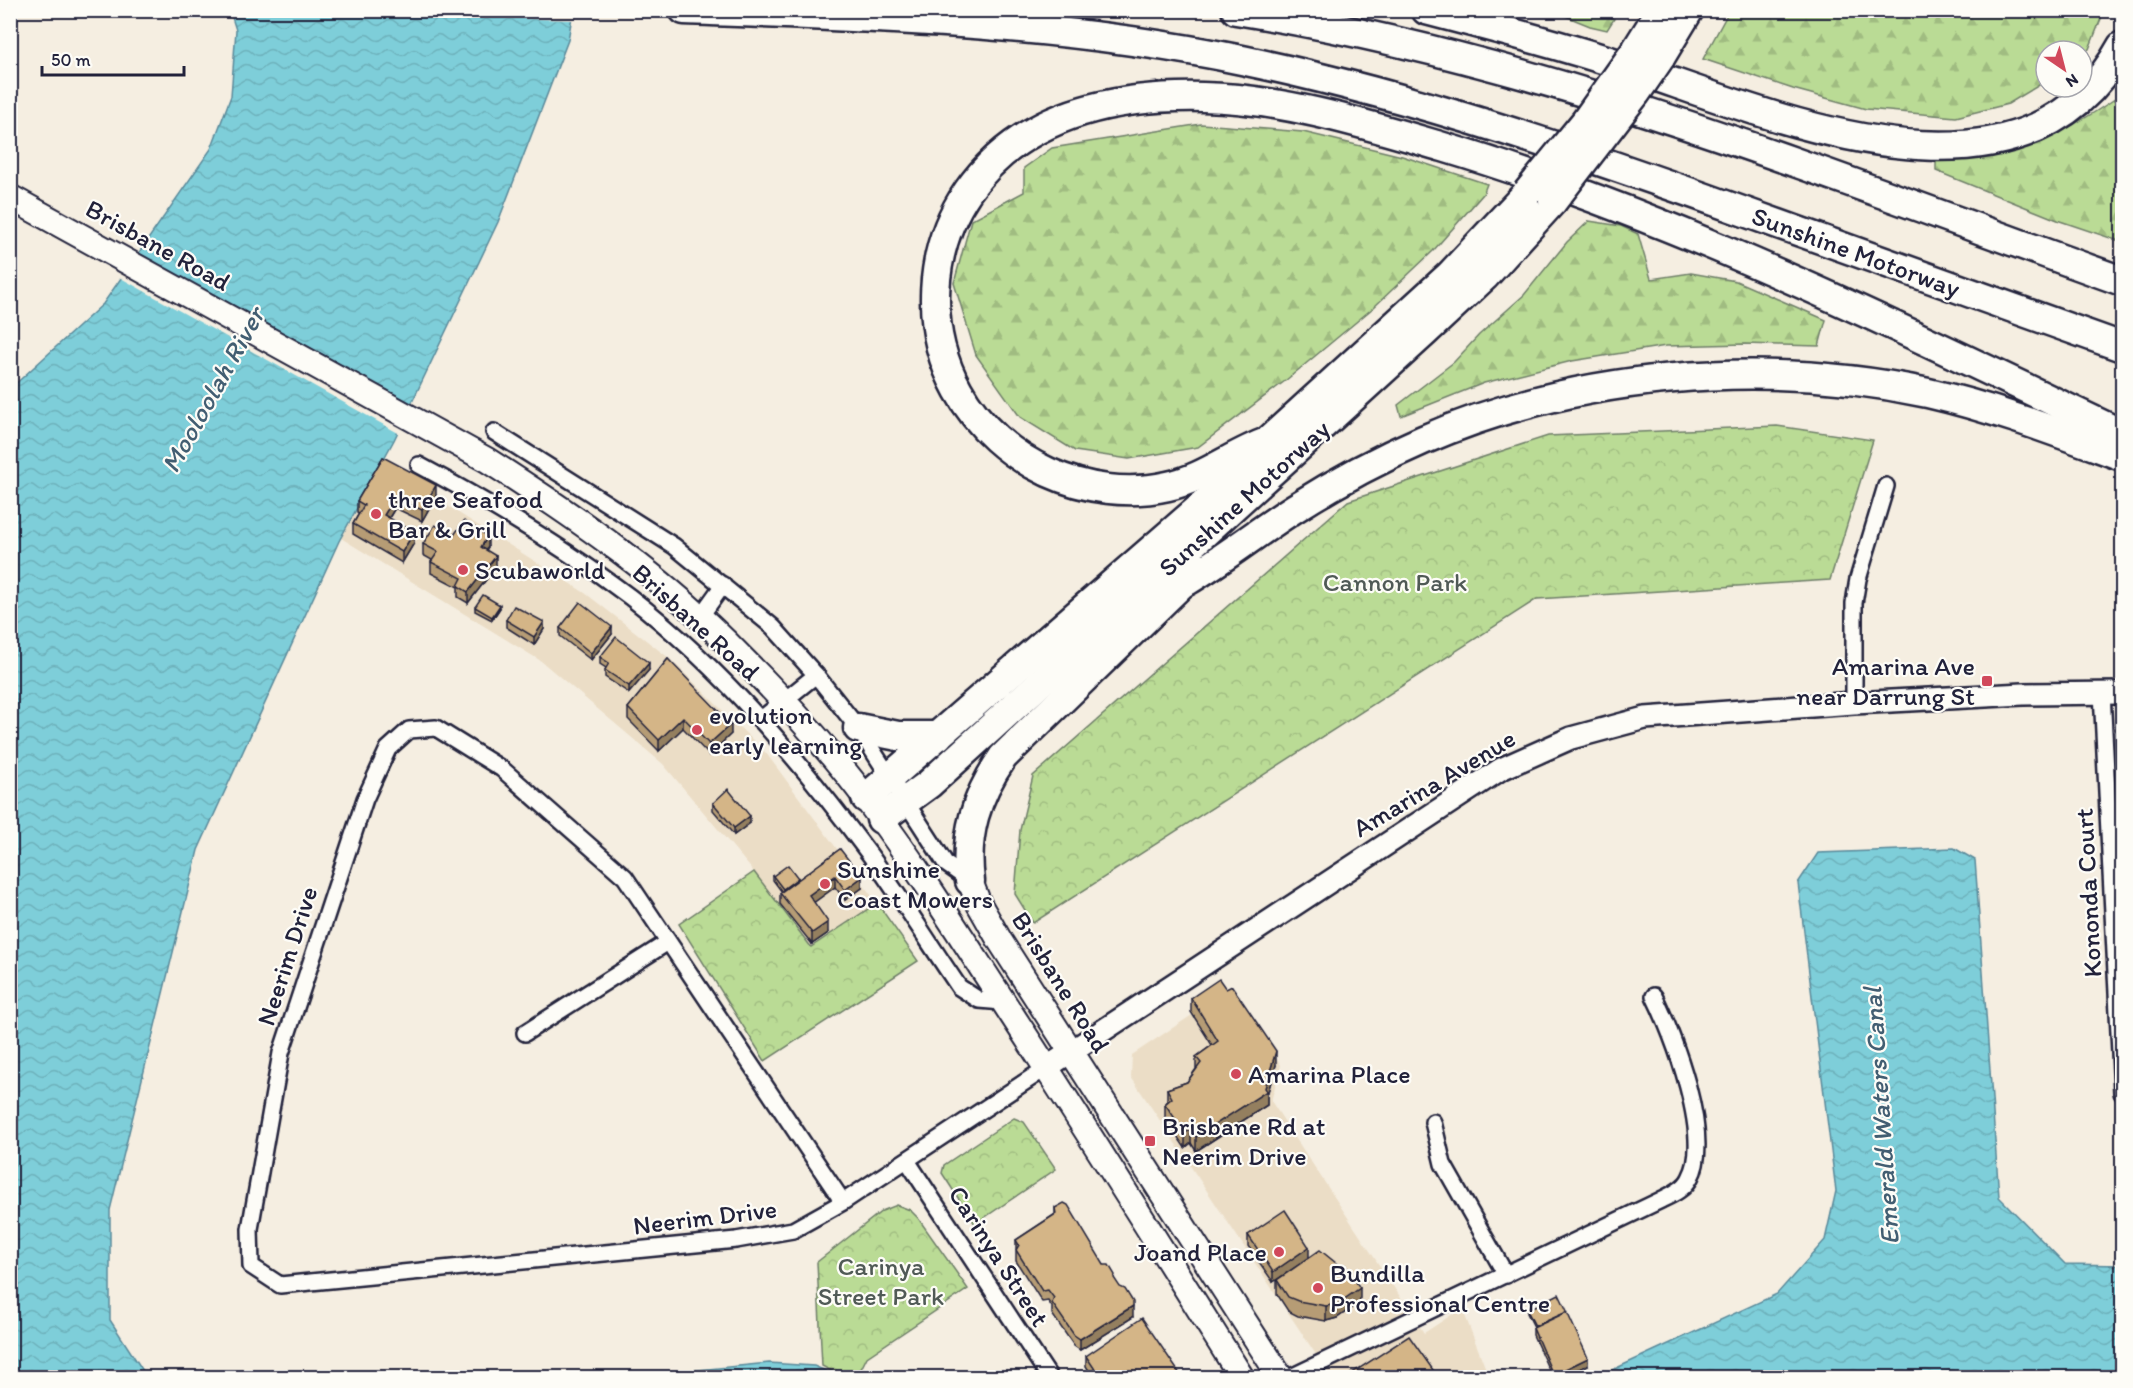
<svg xmlns="http://www.w3.org/2000/svg" width="2133" height="1388" viewBox="0 0 2133 1388" font-family="Itim,sans-serif">
<defs>
<pattern id="forest-firs" width="22" height="20" patternUnits="userSpaceOnUse" patternTransform="scale(1.5)"><rect width="22" height="20" fill="#badb95"/><path d="M5 1l3.5 6h-7zM16 11l3.5 6h-7z" fill="#a0bc81"/></pattern>
<pattern id="park-crowns" width="20" height="18" patternUnits="userSpaceOnUse" patternTransform="scale(1.5)"><rect width="20" height="18" fill="#badb95"/><path d="M2 6a3 3 0 1 1 6 0M12 15a3 3 0 1 1 6 0" fill="none" stroke="#a0bc81"/></pattern>
<pattern id="water-waves" width="16" height="10" patternUnits="userSpaceOnUse" patternTransform="scale(1.5)"><rect width="16" height="10" fill="#7eced9"/><path d="M0 5q4-4 8 0t8 0" fill="none" stroke="#6db1bb"/></pattern>
</defs>
<rect width="100%" height="100%" fill="#f5eee1"/>
<filter id="ink" filterUnits="userSpaceOnUse"><feTurbulence type="fractalNoise" baseFrequency=".0167" numOctaves="2"/><feDisplacementMap in="SourceGraphic" scale="12" xChannelSelector="R" yChannelSelector="G"/><feConvolveMatrix kernelMatrix="1 2 1 2 8 2 1 2 1" color-interpolation-filters="sRGB"/></filter>
<g filter="url(#ink)">
<g fill="#ebddc6">
<path d="M383 465 585 593 669 658 766 753 877 903 811 947 754 872 663 764 541 661 341 538Z"/>
<path d="M1228 991 1281 1065 1271 1101 1424 1333 1462 1308 1489 1377H1331L1131 1077 1132 1055Z"/>
</g>
<g fill="url(#forest-firs)" stroke="#6e7e68" stroke-width="1.5">
<path d="M1553 11H1603V15L1614 19 1607 30 1590 26Z"/>
<path d="M1729 11V10L2104 11 2089 49 2082 54V51H2046V81L2008 104 1956 117 1866 109 1793 89 1703 59Z"/>
<path d="M2122 94V242L2060 221 1936 171V161C2017 156 2056 140 2122 94Z"/>
<path d="M1201 124 1303 132 1402 156 1487 184 1483 194 1433 251 1373 308 1285 381 1198 447 1129 459 1075 451 1020 417 976 355 954 283 971 220 1024 192V168L1052 148Z"/>
<path d="M1589 221 1621 226 1638 234 1651 279 1691 273 1736 281 1826 320 1819 346 1745 344 1666 346 1572 361 1484 383 1401 416 1398 405 1454 362 1479 335 1524 295 1567 242Z"/>
</g>
<g fill="url(#park-crowns)" stroke="#6e7e68" stroke-width="1.5">
<path d="M1777 426 1873 440 1830 580 1537 599 1033 923 1015 894 1020 830 1033 776 1348 501 1548 436Z"/>
<path d="M754 872 811 947 877 903 918 961 765 1061 679 924Z"/>
<path d="M1014 1118 1024 1122 1056 1169 975 1224 942 1173 944 1165Z"/>
<path d="M897 1205 910 1210 918 1218 968 1289 867 1357 857 1377H843L822 1366 817 1262 882 1211Z"/>
</g>
<g fill="url(#water-waves)" stroke="#59899a" stroke-width="1.5">
<path d="M230 11H573L568 40 498 222 394 440 339 541 198 850 110 1210V1320L147 1377 11 1378V388L103 304 211 149 231 96 236 30Z"/>
<path d="M1954 848 1975 860 1999 1197 2065 1264 2122 1265V1377H1597L1777 1294 1825 1240 1836 1191 1798 883 1818 853Z"/>
<path d="M769 1363 814 1366 840 1377H627Z"/>
</g>
<g fill="#f5eee1">
<path d="M576 10 575 20 251 11V10Z"/>
<path d="M135 253 413 407 400 434 119 277Z"/>
</g>
<g fill="none" stroke-linecap="round" stroke-linejoin="round">
<g stroke="#22223b" stroke-width="20">
<g id="street">
<path d="M494 432 674 546 773 627 816 675 858 728 946 864 970 881"/>
<path d="M419 465C492 504 564 547 630 597 722 668 801 762 870 855 901 898 929 943 959 987L979 1000 1003 1002"/>
<path d="M700 617 723 585"/>
<path d="M2102 692 2122 1093"/>
<path d="M1854 703V603L1858 579 1886 486"/>
<path d="M760 720 816 675"/>
<path d="M525 1033 668 942"/>
<path d="M1433 1122 1443 1164 1506 1275"/>
<path d="M908 1162 1050 1378"/>
<path d="M843 1202 793 1230 736 1240 280 1285 251 1266 250 1229 281 1053 365 799 388 749 409 730 436 728 502 769 625 877 843 1202 1046 1068"/>
<path d="M1289 1378 1661 1200C1671 1195 1685 1189 1690 1178 1713 1138 1673 1034 1654 996"/>
</g>
</g>
<g stroke="#22223b" stroke-width="26">
<path id="secondary" d="M1046 1068 1501 769 1571 738 1645 718 1854 703 2023 694 2122 693"/>
</g>
<g stroke="#22223b" stroke-width="28">
<g id="primary">
<path d="M10 197 487 460C576 517 665 578 739 655 784 700 829 749 867 800 919 869 965 943 1012 1015 1090 1135 1166 1256 1242 1378"/>
<path d="M970 881 979 904 1000 941 1281 1378"/>
</g>
</g>
<g stroke="#22223b" stroke-width="33">
<g id="highway">
<path d="M684 10C871 17 1059 22 1242 60 1414 96 1578 152 1742 211 1869 257 1996 302 2122 347"/>
<path d="M1236 10C1542 58 1832 177 2122 281"/>
<path d="M1426 10C1495 28 1564 46 1631 68 1776 116 2023 227 2122 46"/>
<path d="M1636 50 1661 10"/>
<path d="M1660 58 1689 10"/>
<path d="M1267 442C1233 454 1205 478 1168 486 1088 504 998 463 958 390 924 329 928 249 968 191 1022 114 1113 95 1203 97 1281 98 1368 125 1443 147 1679 218 1901 329 2122 434"/>
<path d="M1187 581C1225 558 1259 531 1295 508 1336 482 1379 459 1423 440 1577 373 1763 358 1928 393 1994 408 2059 433 2122 456"/>
<path d="M858 728 898 736H938"/>
<path d="M866 798 1241 472 1267 442 1450 275 1527 193"/>
<path d="M881 819 929 784 1425 332 1485 276 1553 201"/>
<path d="M970 881C964 835 976 796 1003 757L1199 567"/>
</g>
</g>
<use href="#street" stroke="#fdfcf7" stroke-width="15"/>
<use href="#secondary" stroke="#fdfcf7" stroke-width="21"/>
<use href="#primary" stroke="#fdfcf7" stroke-width="24"/>
<use href="#highway" stroke="#fdfcf7" stroke-width="28"/>
<g stroke="#22223b" stroke-width="33" stroke-linecap="butt">
<g id="highway-bridge">
<path d="M1527 193 1585 122 1636 50"/>
<path d="M1553 201 1636 93 1660 58"/>
</g>
</g>
<use href="#highway-bridge" stroke="#fdfcf7" stroke-width="28"/>
</g>
<g fill="#b69c74" stroke="#22223b" stroke-width="1.5">
<path d="M383 457 436 496 422 521 395 508 389 518 414 543 402 563 353 534V524L359 513 357 512V501Z"/>
<path d="M454 535 488 547 486 550 496 567 468 603 458 597V587L431 573V562L432 560 423 555V544Z"/>
<path d="M475 607 500 608 492 620 475 611Z"/>
<path d="M506 620 544 629 534 645 506 627Z"/>
<path d="M560 628 612 634 591 660 560 636Z"/>
<path d="M600 657 649 670 629 693 605 677V670L606 668 600 664Z"/>
<path d="M668 659 731 734 709 755 683 728 659 751 628 719V708Z"/>
<path d="M713 803 750 823 734 835 713 810Z"/>
<path d="M840 849 862 888 845 900 835 887 814 902 828 933 812 944 780 904V893L782 892 773 880V876L798 880Z"/>
<path d="M1191 998 1276 1065 1267 1095V1105L1196 1151 1191 1143 1185 1148 1165 1118V1104L1167 1102V1089L1187 1082 1196 1069V1057L1212 1045 1191 1012Z"/>
<path d="M1055 1208 1104 1265 1115 1280 1133 1317 1080 1350 1074 1346 1052 1314V1307L1048 1301 1042 1302 1016 1261V1240L1055 1214Z"/>
<path d="M1248 1235 1309 1257 1360 1302 1337 1318 1326 1321 1298 1316 1288 1311 1277 1294V1280L1290 1271 1273 1282 1248 1246Z"/>
<path d="M1527 1310 1588 1365 1563 1377H1552L1533 1335V1328L1534 1327 1527 1313Z"/>
<path d="M1086 1356 1182 1377H1093L1086 1366Z"/>
</g>
<g fill="#947f5e" stroke="#22223b" stroke-width="1.5">
<path d="M436 485V496L422 521V510Z"/>
<path d="M395 497V508L384 526V515Z"/>
<path d="M414 532V543L402 563V552Z"/>
<path d="M488 536V547L481 558V547Z"/>
<path d="M496 556V567L468 603V592Z"/>
<path d="M500 605V608L492 620V617Z"/>
<path d="M544 622V629L534 645V637Z"/>
<path d="M612 627V634L591 660V653Z"/>
<path d="M649 663V670L629 693V686Z"/>
<path d="M683 717V728L659 751V740Z"/>
<path d="M731 724V734L709 755V744Z"/>
<path d="M750 816V823L734 835V828Z"/>
<path d="M835 876V887L809 906V895Z"/>
<path d="M862 877V888L845 900V890Z"/>
<path d="M798 878V882L783 893V889Z"/>
<path d="M828 922V933L812 944V933Z"/>
<path d="M1276 1051V1065L1267 1095V1105L1196 1151V1137L1265 1088Z"/>
<path d="M1191 1129V1143L1185 1148V1133Z"/>
<path d="M1309 1247V1258L1273 1282V1272Z"/>
<path d="M1360 1288V1302L1337 1318 1326 1321V1306Z"/>
<path d="M1133 1306V1317L1080 1350V1339Z"/>
<path d="M1588 1358V1365L1563 1377H1553V1375Z"/>
</g>
<g fill="#d4b587" stroke="#22223b" stroke-width="1.5">
<path d="M383 457 436 485 422 510 395 497 384 515 414 532 402 552 353 524 364 505 357 501Z"/>
<path d="M464 521 488 536 481 547 496 556 468 592 458 586 462 578 431 562 438 552 423 544 435 525 454 535Z"/>
<path d="M483 595 500 605 492 617 475 607Z"/>
<path d="M580 602 612 627 591 653 560 628Z"/>
<path d="M514 606 544 622 534 637 506 620Z"/>
<path d="M616 637 649 663 629 686 605 670 609 663 600 657Z"/>
<path d="M668 659 731 724 709 744 683 717 659 740 628 708Z"/>
<path d="M728 789 750 816 734 828 713 803Z"/>
<path d="M840 849 862 877 845 890 835 876 809 895 828 922 812 933 780 893Z"/>
<path d="M788 865 798 878 783 889 773 876Z"/>
<path d="M1219 979 1226 989 1232 986 1276 1051 1265 1088 1267 1091 1196 1137 1191 1129 1185 1133 1165 1104 1172 1098 1167 1089 1187 1082 1201 1063 1196 1057 1218 1041 1191 998Z"/>
<path d="M1064 1203 1068 1205 1104 1265H1109L1115 1275 1114 1278 1120 1287 1125 1289 1133 1302V1306L1080 1339 1074 1335 1052 1303 1054 1298 1048 1290 1042 1291 1016 1250 1019 1245 1016 1240 1056 1214 1055 1208Z"/>
<path d="M1285 1210 1309 1247 1273 1272 1248 1235Z"/>
<path d="M1320 1250 1341 1267 1345 1265 1360 1288 1337 1304 1326 1306 1298 1301 1288 1297 1277 1280Z"/>
<path d="M1559 1294 1568 1313 1567 1312 1535 1326 1527 1310Z"/>
<path d="M1567 1312 1588 1358 1553 1375 1533 1328Z"/>
<path d="M1142 1318 1182 1377H1100L1086 1356Z"/>
<path d="M1409 1336 1438 1377H1351L1349 1375Z"/>
<path d="M1489 1374 1492 1377H1481Z"/>
</g>
</g>
<g fill="#d1495b" stroke="#fdfcf7" stroke-width="2">
<circle cx="376" cy="514" r="6"/>
<circle cx="463" cy="570" r="6"/>
<rect x="1981" y="675" width="12" height="12" rx="3"/>
<circle cx="697" cy="730" r="6"/>
<circle cx="825" cy="884" r="6"/>
<circle cx="1236" cy="1074" r="6"/>
<rect x="1144" y="1135" width="12" height="12" rx="3"/>
<circle cx="1279" cy="1252" r="6"/>
<circle cx="1318" cy="1288" r="6"/>
</g>
<g text-anchor="middle" stroke-width="4.5" stroke-linejoin="round" paint-order="stroke">
<g font-size="26" fill="#22223b" stroke="#fdfcf7">
<text transform="translate(158 245) rotate(29)" y="9">Brisbane Road</text>
<text transform="translate(1856 252) rotate(20)" y="9">Sunshine Motorway</text>
<text transform="translate(1244 498) rotate(-42)" y="9">Sunshine Motorway</text>
<text transform="translate(696 622) rotate(42)" y="9">Brisbane Road</text>
<text transform="translate(1434 783) rotate(-31)" y="9">Amarina Avenue</text>
<text transform="translate(2088 893) rotate(-93)" y="9">Kononda Court</text>
<text transform="translate(287 956) rotate(-72)" y="9">Neerim Drive</text>
<text transform="translate(1061 982) rotate(58)" y="9">Brisbane Road</text>
<text transform="translate(705 1217) rotate(-7)" y="9">Neerim Drive</text>
<text transform="translate(999 1256) rotate(57)" y="9">Carinya Street</text>
</g>
<g font-size="26" fill="#22223b" stroke="#fdfcf7" text-anchor="start">
<text x="388" y="508">three Seafood<tspan x="388" dy="30">Bar &amp; Grill</tspan></text>
<text x="475" y="579">Scubaworld</text>
<text x="1975" y="675" text-anchor="end">Amarina Ave<tspan x="1975" dy="30">near Darrung St</tspan></text>
<text x="709" y="724">evolution<tspan x="709" dy="30">early learning</tspan></text>
<text x="837" y="878">Sunshine<tspan x="837" dy="30">Coast Mowers</tspan></text>
<text x="1248" y="1083">Amarina Place</text>
<text x="1162" y="1135">Brisbane Rd at<tspan x="1162" dy="30">Neerim Drive</tspan></text>
<text x="1267" y="1261" text-anchor="end">Joand Place</text>
<text x="1330" y="1282">Bundilla<tspan x="1330" dy="30">Professional Centre</tspan></text>
</g>
<g font-size="26" fill="#505a56" stroke="#fdfcf7">
<text x="1395" y="591">Cannon Park</text>
<text x="881" y="1275">Carinya<tspan x="881" dy="30">Street Park</tspan></text>
</g>
<g font-size="27" font-style="italic" fill="#425e72" stroke="#fdfcf7">
<text transform="translate(213 390) rotate(-61)" y="9">Mooloolah River</text>
<text transform="translate(1881 1116) rotate(-94)" y="9">Emerald Waters Canal</text>
</g>
</g>
<rect width="2133" height="1388" fill="none" stroke="#fdfcf7" stroke-width="36"/>
<rect x="18" y="18" width="2097" height="1352" fill="none" stroke="#22223b" stroke-width="2" filter="url(#ink)"/>
<g transform="translate(2064 69) rotate(145)"><circle r="28" fill="#fdfcf7" stroke="#a5a5ac" stroke-width="1.5"/>
<path d="M0-4.5L10 22L0 15L-10 22Z" fill="#d1495b"/>
<text y="-9" font-size="16" font-weight="bold" text-anchor="middle" fill="#22223b">N</text>
</g>
<path d="M42 66v9h142v-9" fill="none" stroke="#22223b" stroke-width="3"/>
<text x="51" y="66" font-size="18" fill="#22223b" stroke="#fdfcf7" stroke-width="4.5" paint-order="stroke">50 m</text>
</svg>
